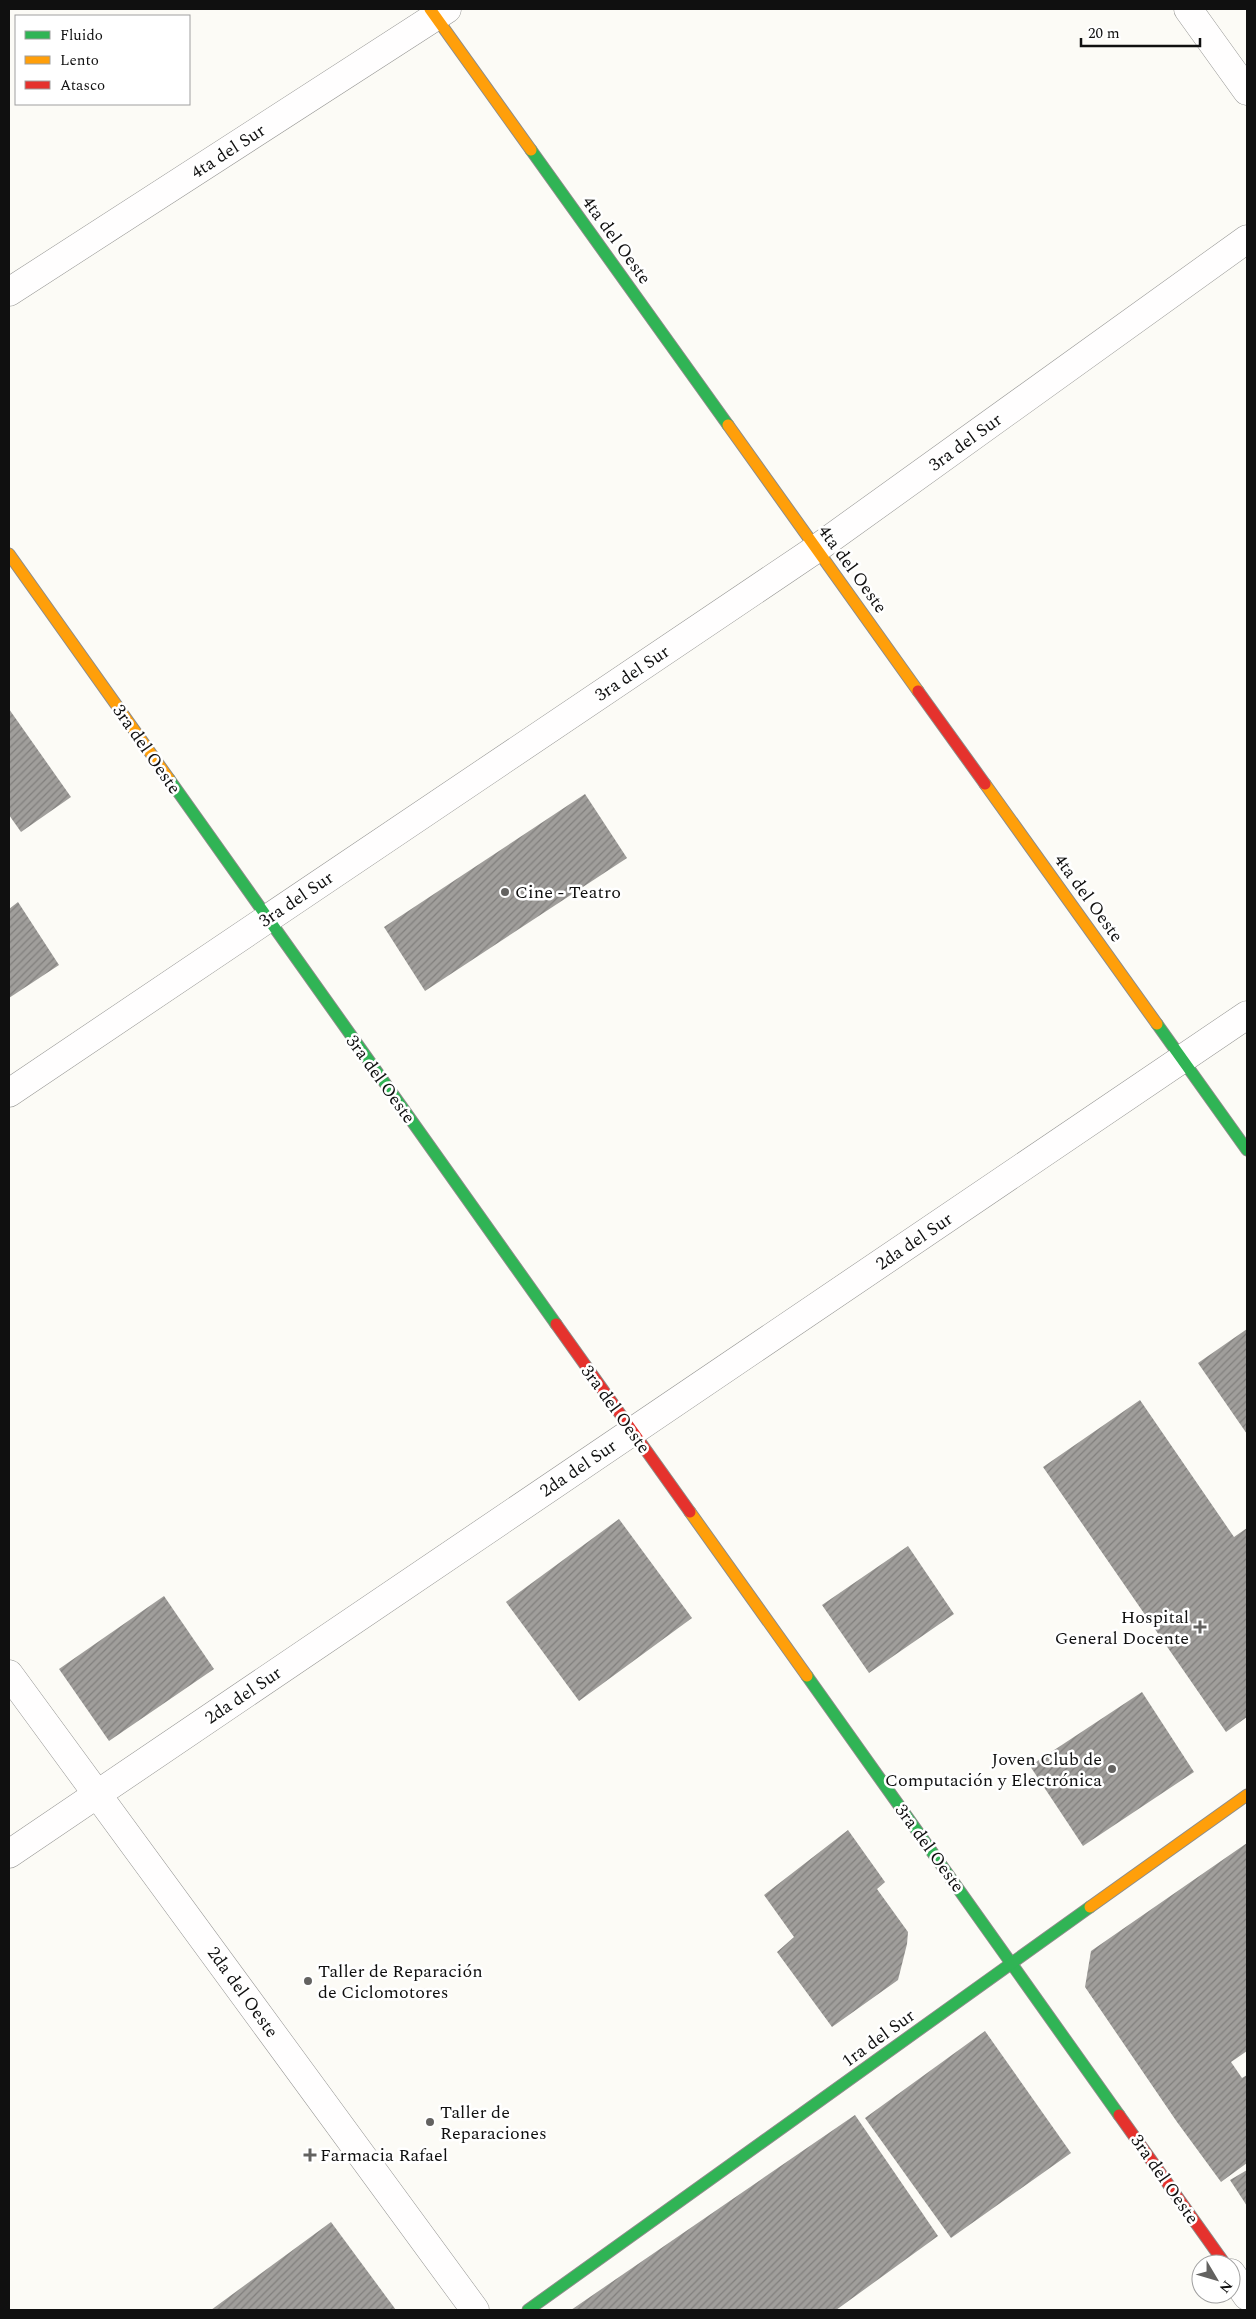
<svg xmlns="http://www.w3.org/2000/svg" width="1256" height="2319" viewBox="0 0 1256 2319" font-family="Spectral,serif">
<defs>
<pattern id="building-hatch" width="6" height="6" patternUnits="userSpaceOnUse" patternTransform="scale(1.25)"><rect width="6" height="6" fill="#a09e9b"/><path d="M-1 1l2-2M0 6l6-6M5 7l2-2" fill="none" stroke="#817f7d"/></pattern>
</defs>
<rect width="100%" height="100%" fill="#fcfbf6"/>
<g fill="url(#building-hatch)">
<path d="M9 709 71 797 21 832 9 815Z"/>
<path d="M585 794 627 858 425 991 384 927Z"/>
<path d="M18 902 59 965 9 998V909Z"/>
<path d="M1247 1329V1434L1198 1363Z"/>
<path d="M1140 1400 1234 1537 1247 1528V1717L1226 1732 1043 1467Z"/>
<path d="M619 1519 692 1618 579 1701 506 1602Z"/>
<path d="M908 1546 954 1614 869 1673 822 1605Z"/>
<path d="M164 1596 214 1669 109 1741 59 1669Z"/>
<path d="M1142 1692 1194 1772 1083 1846 1030 1766Z"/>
<path d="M848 1830 885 1882 877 1889 908 1932 907 1944 898 1980 832 2027 777 1952 794 1937 764 1895Z"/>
<path d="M1247 1843V2051L1231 2062 1242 2078 1247 2075V2163L1221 2182 1177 2122 1085 1987 1091 1951Z"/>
<path d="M985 2031 1071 2153 951 2238 865 2118Z"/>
<path d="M855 2115 938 2236 843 2305 836 2310H571Z"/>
<path d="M1247 2170V2206L1230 2180Z"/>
<path d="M331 2222 396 2310H211Z"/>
</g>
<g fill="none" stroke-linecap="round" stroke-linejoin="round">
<g stroke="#969694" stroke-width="29">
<g id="street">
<path d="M1188 9 1247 91"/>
<path d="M9 292 447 9"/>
<path d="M9 1093 816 549 1247 239"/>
<path d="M9 1674 475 2310"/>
<path d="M9 1854 1247 1015"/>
<path d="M1231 2273 1247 2296"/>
</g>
</g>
<g stroke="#8d8c8a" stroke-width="13">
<g id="fast">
<path d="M531 150 728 425"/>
<path d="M169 779 556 1324"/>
<path d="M1157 1024 1247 1150"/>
<path d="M807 1676 1119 2115"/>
<path d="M528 2310 1090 1907"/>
</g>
</g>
<g stroke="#8d8c8a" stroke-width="13">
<g id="slow">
<path d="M430 9 531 150"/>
<path d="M728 425 918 691"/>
<path d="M9 554 169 779"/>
<path d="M985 784 1157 1024"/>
<path d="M690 1512 807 1676"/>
<path d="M1090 1907 1247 1795"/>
</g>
</g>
<g stroke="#8d8c8a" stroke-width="13">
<g id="jam">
<path d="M918 691 985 784"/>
<path d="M556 1324 690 1512"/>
<path d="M1119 2115 1225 2264"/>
</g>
</g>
<use href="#street" stroke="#fffefe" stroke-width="28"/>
<use href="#fast" stroke="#30b455" stroke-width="11"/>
<use href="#slow" stroke="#ff9f0a" stroke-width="11"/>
<use href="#jam" stroke="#e5322d" stroke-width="11"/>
</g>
<g fill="#636260" stroke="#fff" stroke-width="2">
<circle cx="505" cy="892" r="5"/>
<path d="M1197.5 1619.5h5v5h5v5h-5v5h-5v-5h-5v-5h5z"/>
<circle cx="1112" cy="1769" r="5"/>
<circle cx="308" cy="1981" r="5"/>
<circle cx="430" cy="2122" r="5"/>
<path d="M307.5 2147.5h5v5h5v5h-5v5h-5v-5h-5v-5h5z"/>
</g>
<g text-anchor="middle" stroke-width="5" stroke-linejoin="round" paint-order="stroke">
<g font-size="18" fill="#101010" stroke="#fff">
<text transform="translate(228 151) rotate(-33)" y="6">4ta del Sur</text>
<text transform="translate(617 240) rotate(54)" y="6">4ta del Oeste</text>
<text transform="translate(965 442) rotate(-36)" y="6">3ra del Sur</text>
<text transform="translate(853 569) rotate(54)" y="6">4ta del Oeste</text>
<text transform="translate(632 673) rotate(-34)" y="6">3ra del Sur</text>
<text transform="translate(147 749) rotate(55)" y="6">3ra del Oeste</text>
<text transform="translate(1089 898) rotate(54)" y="6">4ta del Oeste</text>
<text transform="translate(296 899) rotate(-34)" y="6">3ra del Sur</text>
<text transform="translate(381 1079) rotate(54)" y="6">3ra del Oeste</text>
<text transform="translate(914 1241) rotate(-34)" y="6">2da del Sur</text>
<text transform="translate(616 1409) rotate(54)" y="6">3ra del Oeste</text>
<text transform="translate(578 1468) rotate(-34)" y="6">2da del Sur</text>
<text transform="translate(243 1695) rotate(-34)" y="6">2da del Sur</text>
<text transform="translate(930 1848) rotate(54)" y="6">3ra del Oeste</text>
<text transform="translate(243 1992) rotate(54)" y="6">2da del Oeste</text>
<text transform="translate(878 2038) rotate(-36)" y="6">1ra del Sur</text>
<text transform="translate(1165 2179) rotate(55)" y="6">3ra del Oeste</text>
</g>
<g font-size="18" fill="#101010" stroke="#fff" text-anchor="start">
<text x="515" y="898">Cine - Teatro</text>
<text x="1189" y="1623" text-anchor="end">Hospital<tspan x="1189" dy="21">General Docente</tspan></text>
<text x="1102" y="1765" text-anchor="end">Joven Club de<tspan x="1102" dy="21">Computación y Electrónica</tspan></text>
<text x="318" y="1977">Taller de Reparación<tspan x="318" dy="21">de Ciclomotores</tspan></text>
<text x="440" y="2118">Taller de<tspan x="440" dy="21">Reparaciones</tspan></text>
<text x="320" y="2161">Farmacia Rafael</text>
</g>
</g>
<rect width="1256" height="2319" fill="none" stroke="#101010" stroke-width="20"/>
<rect x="15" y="15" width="175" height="90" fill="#ffffff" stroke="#9f9f9f"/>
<rect x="25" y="31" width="25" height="8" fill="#30b455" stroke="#9f9f9f"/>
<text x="60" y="40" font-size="15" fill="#101010">Fluido</text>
<rect x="25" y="56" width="25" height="8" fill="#ff9f0a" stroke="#9f9f9f"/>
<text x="60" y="65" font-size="15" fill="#101010">Lento</text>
<rect x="25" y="81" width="25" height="8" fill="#e5322d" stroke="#9f9f9f"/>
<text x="60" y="90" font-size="15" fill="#101010">Atasco</text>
<g transform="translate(1216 2279) rotate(128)"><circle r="24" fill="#ffffff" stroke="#9f9f9f"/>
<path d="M0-4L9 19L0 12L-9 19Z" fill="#636260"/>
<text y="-8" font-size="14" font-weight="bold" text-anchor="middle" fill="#101010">N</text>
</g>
<path d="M1081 38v8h119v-8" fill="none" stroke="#101010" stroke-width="2.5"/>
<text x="1088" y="38" font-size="15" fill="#101010" stroke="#ffffff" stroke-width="4" paint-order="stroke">20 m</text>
</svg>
